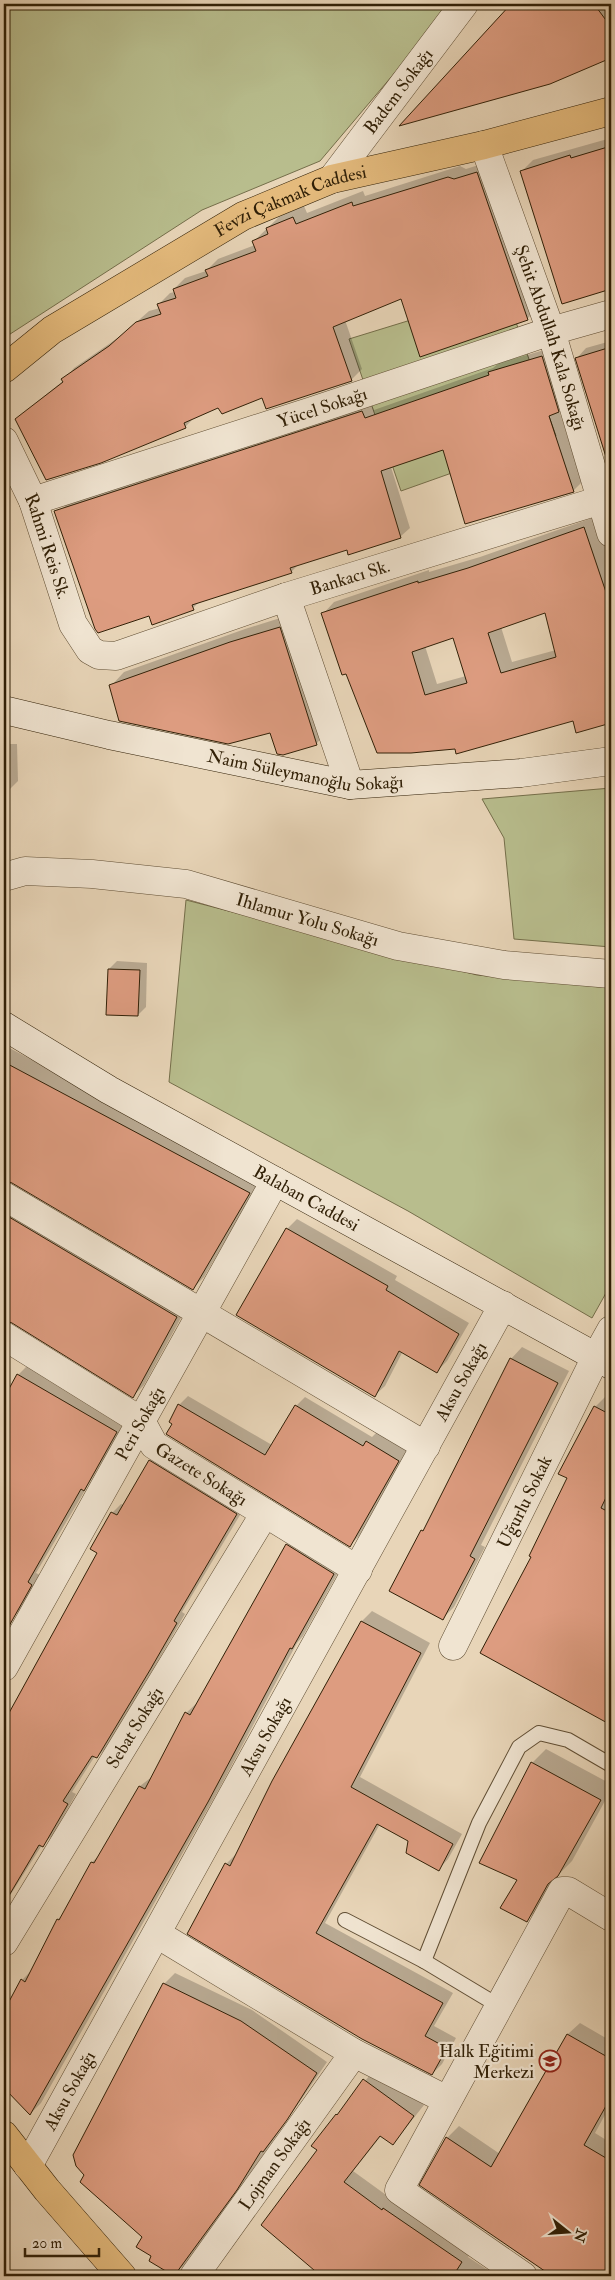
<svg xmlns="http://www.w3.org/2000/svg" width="615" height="2280" viewBox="0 0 615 2280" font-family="'IM FELL Double Pica',serif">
<rect width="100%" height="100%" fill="#e8d5b8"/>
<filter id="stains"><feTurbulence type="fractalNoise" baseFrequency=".004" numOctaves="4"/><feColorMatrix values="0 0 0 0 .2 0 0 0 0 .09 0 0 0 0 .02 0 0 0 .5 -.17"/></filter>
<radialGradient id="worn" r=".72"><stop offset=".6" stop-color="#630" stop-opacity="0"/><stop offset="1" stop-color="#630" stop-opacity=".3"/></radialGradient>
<g fill="#b8bd8d" stroke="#746e4a">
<path d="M6 4H453L320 161 202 210 4 338V15Z"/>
<path d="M505 291 556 436 401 491 349 339Z"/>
<path d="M611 788V947L514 939 504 838 482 799Z"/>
<path d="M186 900 477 975 611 988V1284L592 1318 408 1211 169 1082Z"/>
</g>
<g fill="#0003" fill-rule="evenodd">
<path d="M513 4H611V57L550 82 498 18Z"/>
<path d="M611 138V288L563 303 522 171 533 160Z"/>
<path d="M488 162 538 308 527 319 402 297 345 320 362 369 351 380 219 406 195 417 185 427 16 419 63 381 74 368 122 335 149 311 160 308 159 304 170 293 175 292 174 289 185 278 206 271 218 259 255 245 254 241 279 217 304 206 307 213 363 191 365 196 460 166 466 169Z"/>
<path d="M611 341V470L577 358 586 348Z"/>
<path d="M551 348 567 402 559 410 582 482 573 491 444 449 391 467 410 528 401 536 349 553 348 548 300 563 291 572 200 601 193 608 150 614 62 509 71 500 371 403 374 410 493 368 499 363Z"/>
<path d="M595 517 611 564V722L577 731 574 719 456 748 323 614 334 602 429 570V572L480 557ZM546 611 556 650 512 662 501 627ZM454 636 466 676 437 684 425 646Z"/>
<path d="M293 614 329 730 316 744 111 686 124 672 245 629Z"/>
<path d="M4 744H17L18 781 10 789H4Z"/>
<path d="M117 961 147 963 146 1007 138 1015 109 969Z"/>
<path d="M4 1045 260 1182 204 1277 193 1288 12 1181 4 1179Z"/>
<path d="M4 1195 188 1305 144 1385 133 1396 13 1322 4 1321Z"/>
<path d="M297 1219 397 1276 395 1280 469 1323 447 1361 437 1371 403 1351 385 1386 374 1396 287 1229Z"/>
<path d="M522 1347 569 1371 481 1545 485 1547 454 1607 443 1618 422 1531 427 1526 511 1359Z"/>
<path d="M27 1366 125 1423 36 1573 40 1575 21 1609 12 1618 7 1615 4 1622V1400L18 1375Z"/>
<path d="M607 1395 611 1397V1724L481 1652 533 1557 569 1478 595 1407Z"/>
<path d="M188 1396 272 1445 296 1406 305 1397 372 1437 377 1432 407 1451 359 1536 350 1545 170 1421 179 1405Z"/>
<path d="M159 1452 246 1505 182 1612 185 1614 159 1659 106 1748 97 1757 95 1756 72 1792 76 1794 52 1836 42 1845 4 1905V1724L99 1552 112 1513 121 1504 124 1505 150 1461Z"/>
<path d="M298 1534 344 1562 303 1636 297 1643 219 1789 41 2103 30 2114 4 2086V2013L22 1980 33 1969 58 1919 65 1913 92 1862 102 1853 140 1786 153 1776 186 1713 198 1702 287 1545Z"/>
<path d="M372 1611 430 1643 360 1777 462 1834 448 1859 439 1869 410 1840 380 1824 325 1923 453 1993 434 2026 456 2038 442 2064 432 2074 226 1864 236 1854 273 1782 362 1621Z"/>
<path d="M546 1749 611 1784V1790L572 1861 559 1874 541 1906 527 1920 519 1880 532 1763Z"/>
<path d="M175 1973 252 2010 327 2062 248 2177 184 2265 173 2276 151 2261 152 2256 144 2237 164 1984Z"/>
<path d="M580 2023 611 2041V2104L595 2133 611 2143V2276H553L421 2185 447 2138 459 2126 500 2154 568 2034Z"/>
<path d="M375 2069 424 2105 393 2144 381 2136 353 2171 393 2200 472 2251 468 2257 497 2276H323L263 2225 318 2150 312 2145Z"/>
</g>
<g fill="#dd9c80" stroke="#312007" fill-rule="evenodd">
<path d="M511 4H594L611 27V58L550 84 399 126Z"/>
<path d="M611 146V289L562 304 520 171 570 155 571 158Z"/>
<path d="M477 172 528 320 420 357 401 299 333 327 352 381 266 409 262 398 222 414 218 408 184 423 186 428 101 463 46 480 15 419 63 382 61 379 109 346 136 322 161 314 157 304 176 298 173 289 208 276 205 270 256 251 252 241 268 234 266 228 293 217 296 224 352 202 353 206 448 177 454 179Z"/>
<path d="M611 347V457H606L575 358Z"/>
<path d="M542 356 559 412 549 416 574 492 465 524 443 450 381 471 401 538 348 555 347 550 290 568 292 573 192 605 194 610 152 625 149 616 98 633 95 629 54 511 362 411 365 418 489 375 488 372Z"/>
<path d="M584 527 611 607V723L576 733 573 721 456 754 455 749 411 753H377L346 674 342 675 321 613 418 581V583L468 568ZM545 613 556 657 501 673 488 633ZM453 638 467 683 425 695 412 652Z"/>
<path d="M280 627 317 745 283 755 277 754 270 733 228 744 119 721 109 685 230 642Z"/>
<path d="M108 969 140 970 138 1016 106 1015Z"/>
<path d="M4 1062 250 1193 193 1290 12 1183 4 1180Z"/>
<path d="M4 1214 177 1317 133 1398 12 1323 4 1320Z"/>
<path d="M286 1228 388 1286 386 1290 459 1334 437 1373 399 1351 375 1397 236 1315Z"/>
<path d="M510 1358 558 1383 470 1556 475 1559 443 1620 389 1591 421 1530 423 1531Z"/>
<path d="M17 1374 117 1432 84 1491 81 1489 28 1582 32 1585 4 1635V1398Z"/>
<path d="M178 1404 265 1455 295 1405 363 1446 366 1441 399 1461 350 1547 166 1434 172 1424 169 1422Z"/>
<path d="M594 1406 611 1415V1487L601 1508 611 1513V1725L480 1653 531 1557 529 1556 567 1478 558 1474Z"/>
<path d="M149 1460 237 1514 174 1621 177 1623 150 1670 97 1758 92 1756 63 1801 68 1804 43 1847 39 1845 4 1904V1722L97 1553 90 1549 111 1512 117 1515Z"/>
<path d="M286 1544 334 1574 292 1649 290 1648 208 1802 30 2115 4 2088V2011L21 1979 25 1982 57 1919 59 1920 91 1862 94 1863 139 1786 145 1789 185 1712 190 1715Z"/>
<path d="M361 1621 421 1653 351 1787 453 1844 439 1871 406 1853 408 1841 377 1824 316 1933 443 2003 425 2036 447 2048 432 2075 362 2039 187 1934 225 1863 230 1866 272 1781Z"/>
<path d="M531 1762 601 1800 558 1876 548 1884 527 1922 500 1908 517 1880 479 1863Z"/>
<path d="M163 1983 241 2021 317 2073 287 2120 263 2152 261 2151 237 2190 174 2276 149 2261 151 2256 136 2247 142 2237 80 2182 84 2175 76 2166 73 2155Z"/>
<path d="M567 2034 611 2059V2097L584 2145 611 2161V2276H552L419 2185 446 2137 491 2167Z"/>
<path d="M363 2079 414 2116 393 2145 380 2136 344 2182 382 2210 383 2208 462 2262 453 2276H321L261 2225 317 2150 311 2146 336 2114 337 2115Z"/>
</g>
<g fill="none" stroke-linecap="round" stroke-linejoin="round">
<g stroke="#5f4d33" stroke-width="16">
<g id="lane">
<path d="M345 1920 424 1961 499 2006"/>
<path d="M424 1961 479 1823 519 1747 539 1733 568 1740 611 1765"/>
</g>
</g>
<g stroke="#5f4d33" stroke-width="29">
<g id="street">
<path id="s1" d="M484 145 551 331 611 533"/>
<path id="s2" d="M332 179 464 4"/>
<path id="s3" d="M4 441 33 501 73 624 90 650 99 655 116 656 286 597 611 497"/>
<path id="s4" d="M33 501 312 411 551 331 611 314"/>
<path d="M286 597 350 785"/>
<path id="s5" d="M4 877 25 871 92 874 186 884 398 946 504 965 611 974"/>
<path d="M4 1196 426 1446"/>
<path id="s6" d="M4 1336 141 1421 154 1445 358 1570"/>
<path id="s7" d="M453 1646 596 1357 611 1330"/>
<path id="s8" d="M4 1667 275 1181"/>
<path d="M157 1934 354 2053 447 2100"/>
<path id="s9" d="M4 1942 265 1513"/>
<path id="s10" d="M28 2166 503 1305"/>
<path id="s11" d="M194 2276 354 2053"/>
<path d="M523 2276 399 2190 562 1891H568L611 1917"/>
</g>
</g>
<g stroke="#312007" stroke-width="29">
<g id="secondary">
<path id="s12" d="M4 710 109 735 350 785 521 773 611 761"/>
<path id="s13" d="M4 1026 109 1090 611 1365"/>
</g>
</g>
<g stroke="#312007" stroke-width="29">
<g id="primary">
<path id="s14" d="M4 369 52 330 243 216 332 179 484 145 611 111"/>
<path d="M4 2135 47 2190 122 2276"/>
</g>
</g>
<use href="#lane" stroke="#f0e4d1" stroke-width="14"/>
<use href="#street" stroke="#f0e4d1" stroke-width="28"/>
<use href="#secondary" stroke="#f0e4d1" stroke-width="28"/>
<use href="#primary" stroke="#e4ba7c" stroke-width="28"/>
</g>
<defs>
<g id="school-ring" transform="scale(1.125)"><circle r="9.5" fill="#f0e4d1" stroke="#8f2418" stroke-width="1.5"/><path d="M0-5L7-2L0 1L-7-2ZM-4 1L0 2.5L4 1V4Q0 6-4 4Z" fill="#8f2418"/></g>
</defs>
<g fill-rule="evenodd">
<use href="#school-ring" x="550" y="2061"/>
</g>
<g text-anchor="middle" stroke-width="4.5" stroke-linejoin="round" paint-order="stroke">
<g font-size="18" fill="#312007" stroke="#f0e4d1">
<text dy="6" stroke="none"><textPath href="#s2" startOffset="110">Badem Sokağı</textPath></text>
<text dy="6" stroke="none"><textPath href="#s14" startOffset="334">Fevzi Çakmak Caddesi</textPath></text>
<text dy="6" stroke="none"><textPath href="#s1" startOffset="204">Şehit Abdullah Kala Sokağı</textPath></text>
<text dy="6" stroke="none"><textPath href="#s4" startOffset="304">Yücel Sokağı</textPath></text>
<text dy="6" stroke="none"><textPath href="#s3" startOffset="114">Rahmi Reis Sk.</textPath></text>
<text dy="6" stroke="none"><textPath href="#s3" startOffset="501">Bankacı Sk.</textPath></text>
<text dy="6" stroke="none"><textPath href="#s12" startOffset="308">Naim Süleymanoğlu Sokağı</textPath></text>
<text dy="6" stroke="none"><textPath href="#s5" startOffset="310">Ihlamur Yolu Sokağı</textPath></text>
<text dy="6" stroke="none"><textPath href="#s13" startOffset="348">Balaban Caddesi</textPath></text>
<text dy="6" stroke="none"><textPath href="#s10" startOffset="896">Aksu Sokağı</textPath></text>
<text dy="6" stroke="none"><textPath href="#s8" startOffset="279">Peri Sokağı</textPath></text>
<text dy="6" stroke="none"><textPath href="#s6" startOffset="244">Gazete Sokağı</textPath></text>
<text dy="6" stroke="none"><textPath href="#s7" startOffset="161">Uğurlu Sokak</textPath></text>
<text dy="6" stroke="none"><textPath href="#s9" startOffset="251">Sebat Sokağı</textPath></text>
<text dy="6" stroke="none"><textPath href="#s10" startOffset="491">Aksu Sokağı</textPath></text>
<text dy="6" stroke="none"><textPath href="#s10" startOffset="86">Aksu Sokağı</textPath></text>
<text dy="6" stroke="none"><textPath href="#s11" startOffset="138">Lojman Sokağı</textPath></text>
</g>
<g font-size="18" fill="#312007" stroke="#f0e4d1" text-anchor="end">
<text x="534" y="2057">Halk Eğitimi<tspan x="534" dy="21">Merkezi</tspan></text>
</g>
</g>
<rect width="615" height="2280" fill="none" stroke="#e8d5b8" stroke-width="20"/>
<rect x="5" y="5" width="605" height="2270" fill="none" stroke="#312007" stroke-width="2.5"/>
<rect x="10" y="10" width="595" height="2260" fill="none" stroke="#312007"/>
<g transform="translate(568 2232) rotate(107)" stroke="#f0e4d1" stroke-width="4" paint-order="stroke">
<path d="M0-4L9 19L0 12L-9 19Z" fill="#312007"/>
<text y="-8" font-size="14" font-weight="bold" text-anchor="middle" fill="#312007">N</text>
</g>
<path d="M25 2248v8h74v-8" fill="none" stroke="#312007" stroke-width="2.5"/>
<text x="32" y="2248" font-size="15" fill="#312007" stroke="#f0e4d1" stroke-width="4" paint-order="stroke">20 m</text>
<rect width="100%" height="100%" filter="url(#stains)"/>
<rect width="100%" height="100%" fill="url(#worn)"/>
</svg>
